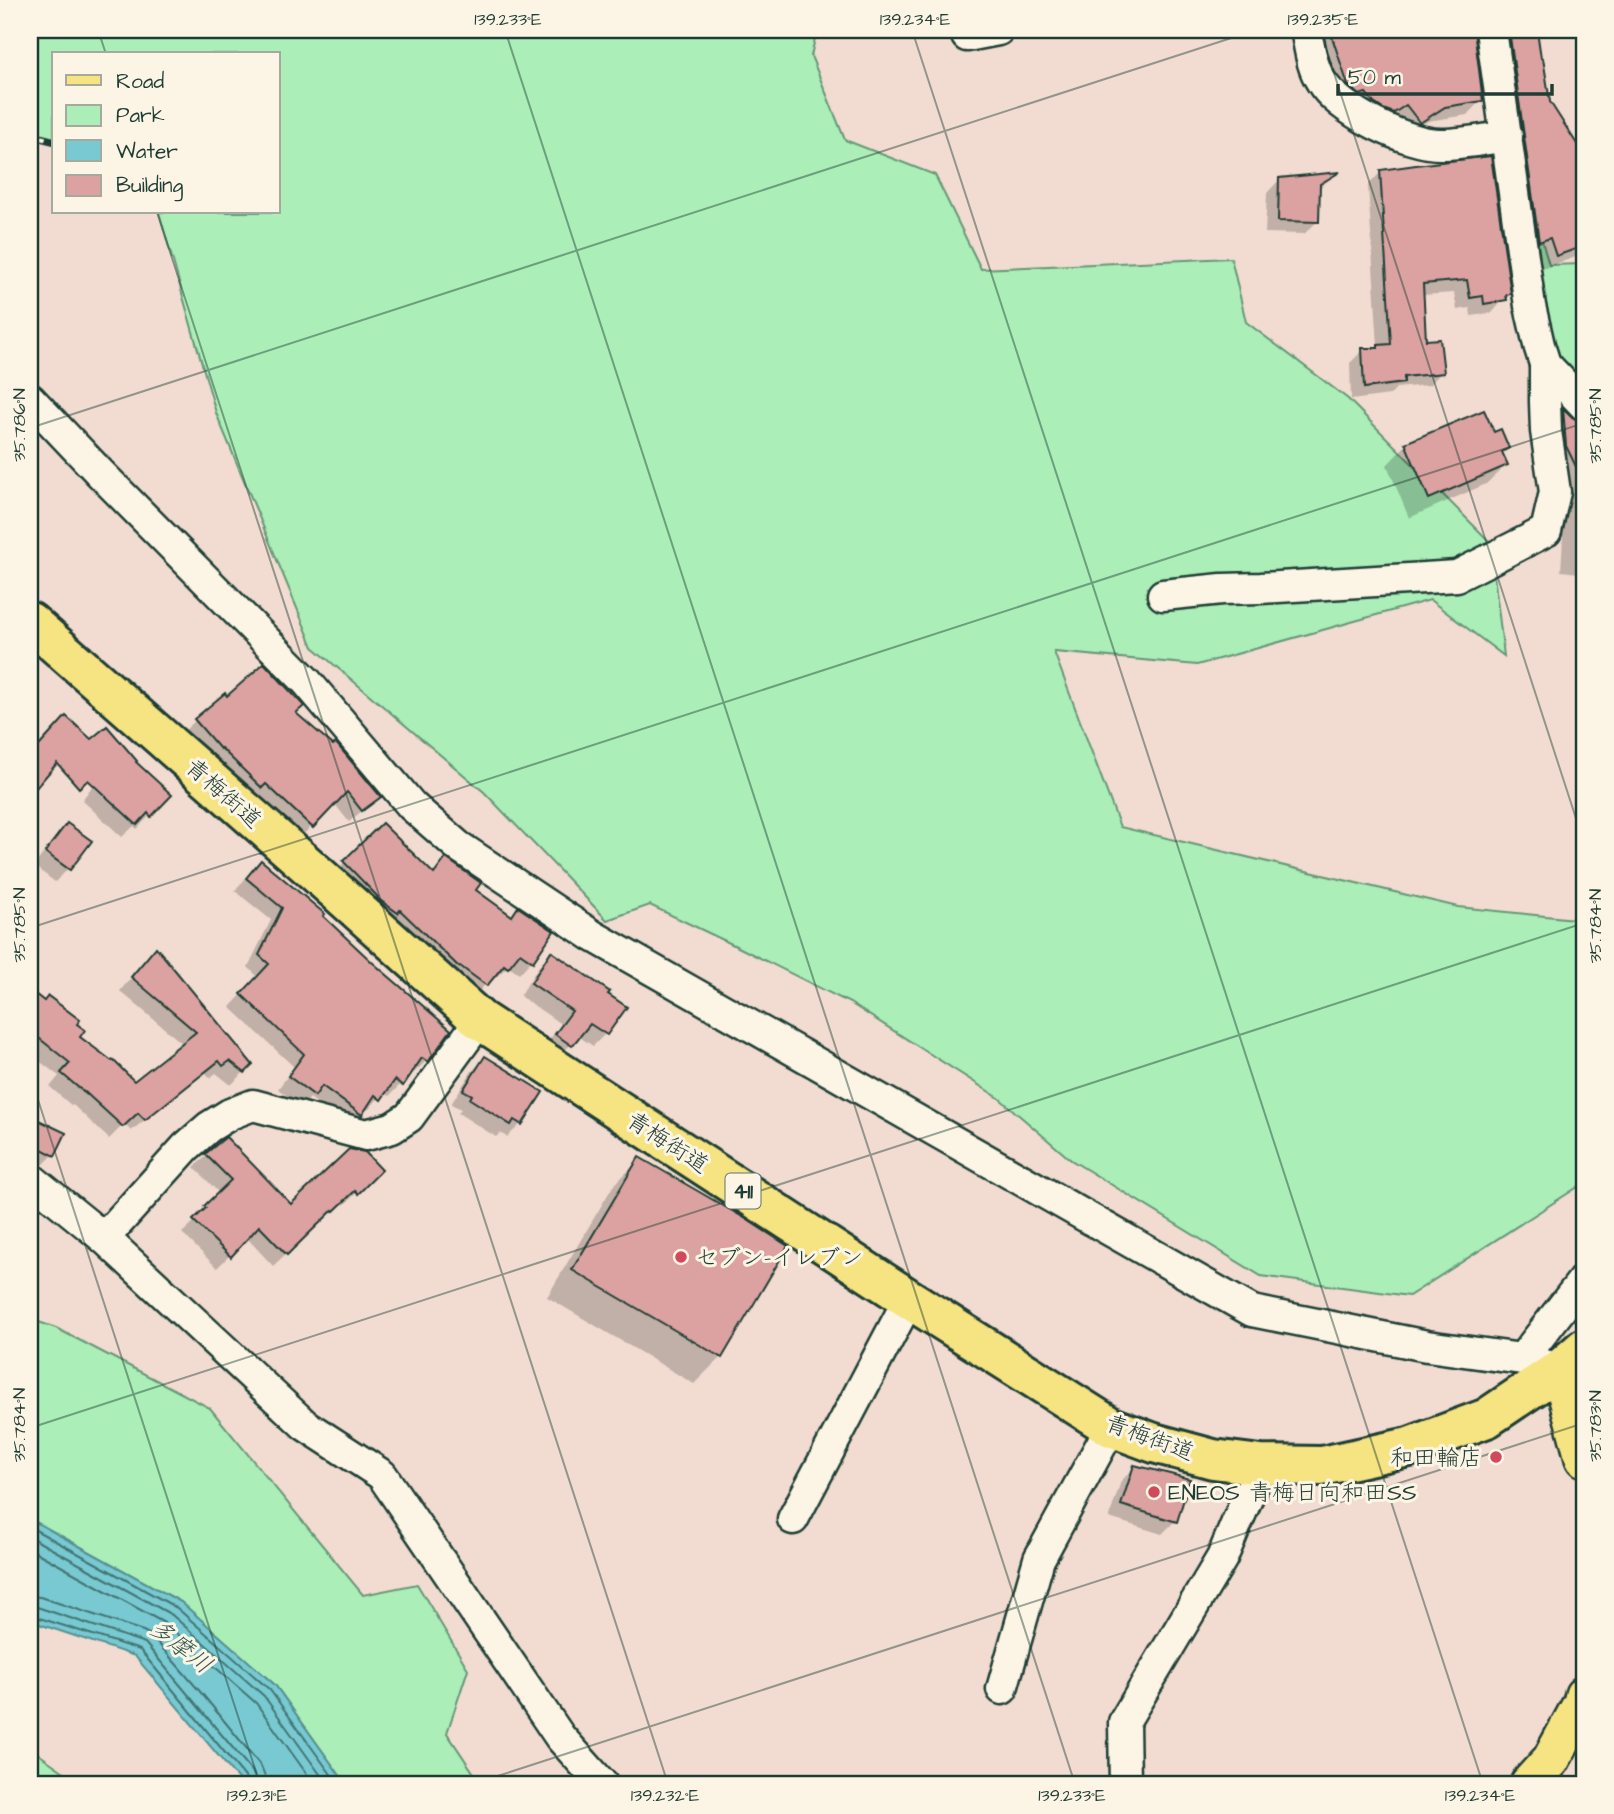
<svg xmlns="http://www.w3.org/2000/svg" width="1614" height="1814" viewBox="0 0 1614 1814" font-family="'Architects Daughter','Klee One',sans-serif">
<rect width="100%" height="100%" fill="#f2dcd1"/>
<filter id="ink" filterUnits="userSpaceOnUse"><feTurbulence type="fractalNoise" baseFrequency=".0143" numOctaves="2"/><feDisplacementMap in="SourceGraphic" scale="14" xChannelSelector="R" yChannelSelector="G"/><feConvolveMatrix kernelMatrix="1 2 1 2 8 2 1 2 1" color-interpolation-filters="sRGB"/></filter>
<g filter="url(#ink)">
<g fill="#abeeb8" stroke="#659676" stroke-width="2">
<path d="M30 30H817L811 56 845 140 935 175 981 269 1231 258 1246 322 1348 399 1490 542 1504 656 1430 600 1197 665 1054 652 1120 827 1458 907 1584 920V1183L1409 1296 1261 1276 1071 1160 999 1098 850 1003 738 947 650 905 607 920 484 792 313 647 216 413 159 212H278V54H54V141L30 131Z"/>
<path d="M1530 200 1549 265 1584 264V395L1549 353Z"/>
<path d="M30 1319 56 1328 210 1408 363 1595 417 1584 468 1669 447 1733 481 1784H346L275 1685 181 1602 30 1519Z"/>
<path d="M30 1748 81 1784H30Z"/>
</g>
<path fill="#78c9d2" stroke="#549193" stroke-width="2" d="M30 1519 181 1602 275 1685 346 1784H242L135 1656 30 1621Z"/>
<g fill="#0003">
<path d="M1300 30H1472L1481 100 1467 115 1428 121 1404 136 1359 117Z"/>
<path d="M1485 30H1527L1549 103 1584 158V254L1542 269 1535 252Z"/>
<path d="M1381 172 1509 293 1492 313 1471 316 1470 308 1457 310 1454 293 1422 295 1425 342 1442 372 1429 385 1396 388 1390 395 1351 400 1350 363 1363 350 1376 349 1378 347 1368 185Z"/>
<path d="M1336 174 1318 189V221L1304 234 1265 233 1267 193 1280 179Z"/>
<path d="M1563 411 1571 419 1580 423 1584 431V577H1579V573L1561 571 1563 537H1556L1551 422Z"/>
<path d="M1493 435 1507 448 1501 454 1506 465 1486 484 1409 518 1387 465 1406 445Z"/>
<path d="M294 713 379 796 349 822 334 803 299 839 183 732 196 720Z"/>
<path d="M53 732 84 735 58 765 45 778 44 776 30 792V757Z"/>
<path d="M109 764 169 795 137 829 134 826 122 837 82 800Z"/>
<path d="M67 825 89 841 68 869 55 882 34 866 54 839Z"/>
<path d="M382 825 432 875 446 861 473 891 510 917 518 909 552 932 531 961 519 974 508 966 494 979 492 977 473 998 332 875Z"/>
<path d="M249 874 321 916 426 1061 415 1072 411 1070 401 1084 389 1096 384 1092 368 1110 365 1108 349 1126 310 1098 302 1107 278 1089 294 1067 230 1007 258 977 248 967 271 920 235 891Z"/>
<path d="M551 954 624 1007 605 1034 593 1046 578 1036 559 1057 544 1047 561 1024 520 996 539 966Z"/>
<path d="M143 963 251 1065 231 1085 216 1073 210 1078 205 1072 131 1131 124 1124 109 1139 73 1105 72 1106 50 1087 59 1076 30 1054V997L33 994 75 1024 78 1037 134 1084 183 1044 120 991Z"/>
<path d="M485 1058 521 1124 507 1137 500 1133 496 1137 458 1113 461 1109 451 1104 472 1071Z"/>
<path d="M31 1118 53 1155 40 1168 30 1163V1120Z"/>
<path d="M226 1139 291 1206 380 1170 344 1205 341 1202 273 1266 247 1238 217 1268 182 1233 195 1221 193 1219 219 1193 194 1167Z"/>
<path d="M640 1159 721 1357 694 1384 547 1297 613 1186Z"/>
<path d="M1135 1467 1175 1521 1162 1534 1109 1518 1121 1481Z"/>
</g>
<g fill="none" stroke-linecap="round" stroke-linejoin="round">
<g stroke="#437573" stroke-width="2">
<path d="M30 1527 177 1608 270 1690 338 1784"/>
<path d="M30 1537 172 1615 264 1696 327 1784"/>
<path d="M30 1549 166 1624 256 1703 314 1784"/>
<path d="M30 1596 40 1597 143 1631 151 1635 203 1695 261 1766 265 1776 266 1784"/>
<path d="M30 1606 37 1607 145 1643 252 1771 255 1778 256 1784"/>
<path d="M30 1615 140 1650 245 1777 247 1784"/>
</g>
</g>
<g fill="#dca2a1" stroke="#1f3d34" stroke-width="2">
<path d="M1353 30H1474L1483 101 1445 107 1420 123 1406 105 1394 113 1383 109 1374 103 1366 93 1360 95 1348 85 1332 37Z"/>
<path d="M1509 30H1537L1541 58H1543L1550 102 1584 155V246L1556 256 1550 238 1539 242Z"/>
<path d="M1491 156 1511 294 1506 295 1507 300 1484 304 1483 296 1470 298 1467 280 1423 284 1426 340 1440 339 1444 373 1404 377V383L1364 388 1362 348H1378V345L1391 344 1380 170 1416 165Z"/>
<path d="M1340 172 1320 184 1319 222 1278 221 1279 178Z"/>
<path d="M1563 408 1572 417 1582 422 1584 427V483L1566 446Z"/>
<path d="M1484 410 1494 432 1501 429 1509 448 1502 452 1508 465 1429 499 1405 443Z"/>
<path d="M264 663 304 706 296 713 333 745 336 743 381 797 362 811 347 792 313 828 266 784 262 788 221 748 220 749 194 719 225 693 227 696Z"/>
<path d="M66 716 91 739 107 726 137 761 136 762 172 795 151 817 148 813 137 825 88 780 79 788 57 763 30 795V756Z"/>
<path d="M67 823 92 841 70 870 45 852Z"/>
<path d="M382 823 434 874 446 858 481 883 476 890 512 916 518 907 554 931 533 962 520 953 508 968 504 965 487 986 460 966 459 967 400 910 398 913 377 898 378 897 343 861Z"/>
<path d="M261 860 325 914 323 916 372 962 451 1030 428 1062 422 1058 403 1086 395 1080 381 1100 375 1095 362 1115 322 1086 315 1096 288 1076 304 1054 241 994 269 964 259 955 282 908 246 878Z"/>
<path d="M156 947 253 1065 245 1073 230 1061 223 1066 219 1061 145 1120 138 1113 123 1127 86 1093V1094L61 1073 70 1063 30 1031V990L44 1001 48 996 80 1020 77 1024 85 1030 80 1037 112 1061 113 1060 134 1081 196 1032 131 977Z"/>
<path d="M551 951 610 992 608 994 627 1007 607 1035 590 1024 572 1046 555 1034 572 1011 531 983Z"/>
<path d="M485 1056 543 1092 522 1125 514 1120 511 1125 470 1099 472 1095 463 1090Z"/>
<path d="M30 1116 66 1133 55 1156 30 1143Z"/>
<path d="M226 1137 291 1204 349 1149 365 1152 382 1170 358 1194 355 1191 334 1211 333 1210 287 1255 259 1226 231 1257 193 1220 206 1208 204 1206 231 1180 205 1154Z"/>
<path d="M639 1157 746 1219 788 1246 722 1358 572 1270Z"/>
<path d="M1134 1465 1190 1479 1177 1522 1121 1505Z"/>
</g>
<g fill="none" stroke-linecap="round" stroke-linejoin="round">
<g stroke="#1f3d34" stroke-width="35">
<g id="minor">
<path d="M1306 30C1310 47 1311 66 1321 81 1339 111 1408 145 1442 144 1464 144 1486 139 1507 136"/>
<path d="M1491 30 1530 306 1539 345 1545 364 1584 405"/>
<path d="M967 36 998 30"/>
<path d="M30 399 100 473 307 682 412 806 458 846 593 936 1252 1311 1427 1346 1522 1359 1560 1369 1569 1382"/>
<path d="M1163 595 1222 589 1261 588 1457 576 1546 531 1555 492 1546 431 1545 402V364"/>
<path d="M30 1178 104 1238 305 1425 382 1475 560 1737 602 1784"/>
<path d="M104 1238 186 1147 209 1127 230 1114 253 1105 366 1135 392 1128 409 1117 480 1020"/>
<path d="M1522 1359 1584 1279"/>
<path d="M793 1519 909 1299"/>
<path d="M1002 1689 1039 1559 1111 1427"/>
<path d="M1125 1784 1124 1722 1222 1558 1261 1465"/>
</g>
</g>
<g stroke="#1f3d34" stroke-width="42">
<g id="major">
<path d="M1560 1369 1584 1458"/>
<path d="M1529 1784 1551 1760 1582 1703 1584 1695"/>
</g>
</g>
<g stroke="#1f3d34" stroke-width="44">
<path id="highway" d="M30 622 317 874 480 1020 909 1299 1111 1427 1154 1443 1213 1459 1261 1465 1322 1466 1409 1447 1487 1418 1560 1369 1584 1348"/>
</g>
<use href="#minor" stroke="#fcf5e5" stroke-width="30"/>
<use href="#major" stroke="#f6e381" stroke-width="37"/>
<use href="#highway" stroke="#f6e381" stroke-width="38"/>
<g stroke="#1f3d34" stroke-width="8">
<path id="rail" d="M30 135 54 141"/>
</g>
<use href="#rail" stroke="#fcf5e5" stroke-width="5" stroke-dasharray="16" stroke-linecap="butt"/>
</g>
</g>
<path fill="none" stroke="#1f3d34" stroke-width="2" stroke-opacity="0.45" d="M98 30 106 54M505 30 1075 1784M912 30 1483 1784M1320 30 1584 843M157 212 668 1784M30 428 1256 30M30 928 1584 423M30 1075 260 1784M30 1428 1584 923M473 1784 1584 1423"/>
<g fill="#d1495b" stroke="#fcf5e5" stroke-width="2.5">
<circle cx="681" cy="1257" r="7"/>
<circle cx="1496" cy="1457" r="7"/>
<circle cx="1154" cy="1492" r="7"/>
</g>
<g text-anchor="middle" stroke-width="6" stroke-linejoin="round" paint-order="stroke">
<rect fill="#fcf5e5" stroke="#617469" stroke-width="2" x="725.5" y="1173.5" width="35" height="35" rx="5"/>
<g font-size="21" font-weight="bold" fill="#1f3d34">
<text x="743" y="1198">411</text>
</g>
<g font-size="23" fill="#1f3d34" stroke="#fcf5e5">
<text transform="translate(224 793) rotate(41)" y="8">青梅街道</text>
<text transform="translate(668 1142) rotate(33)" y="8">青梅街道</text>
<text transform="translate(1150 1437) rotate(20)" y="8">青梅街道</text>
</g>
<g font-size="23" fill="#1f3d34" stroke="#fcf5e5" text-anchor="start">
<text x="695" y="1265">セブン-イレブン</text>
<text x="1482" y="1465" text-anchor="end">和田輪店</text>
<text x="1168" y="1500">ENEOS 青梅日向和田SS</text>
</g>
<g font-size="24" font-style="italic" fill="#315954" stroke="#fcf5e5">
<text transform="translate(181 1646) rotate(38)" y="8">多摩川</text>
</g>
</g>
<rect width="1614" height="1814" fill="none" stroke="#fcf5e5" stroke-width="77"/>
<rect x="52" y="52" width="228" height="161" fill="#fcf5e5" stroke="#a4ab9e" stroke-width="2"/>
<rect x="66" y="75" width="35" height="10" fill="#f6e381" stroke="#a4ab9e" stroke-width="2"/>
<text x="116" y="88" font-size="21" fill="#1f3d34">Road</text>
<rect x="66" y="105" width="35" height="21" fill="#abeeb8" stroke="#a4ab9e" stroke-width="2"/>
<text x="116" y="122" font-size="21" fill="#1f3d34">Park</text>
<rect x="66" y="140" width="35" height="21" fill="#78c9d2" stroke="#a4ab9e" stroke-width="2"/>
<text x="116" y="158" font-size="21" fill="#1f3d34">Water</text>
<rect x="66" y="175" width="35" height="21" fill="#dca2a1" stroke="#a4ab9e" stroke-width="2"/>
<text x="116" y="192" font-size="21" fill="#1f3d34">Building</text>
<path d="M1338 84v10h214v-10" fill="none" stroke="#1f3d34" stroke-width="3.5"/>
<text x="1348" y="84" font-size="21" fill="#1f3d34" stroke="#fcf5e5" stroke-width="5" paint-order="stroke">50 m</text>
<rect x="38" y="38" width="1538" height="1738" fill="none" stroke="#1f3d34" stroke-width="2.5"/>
<g font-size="18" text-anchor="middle" fill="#1f3d34">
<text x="508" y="25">139.233°E</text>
<text x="915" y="25">139.234°E</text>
<text x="1323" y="25">139.235°E</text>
<text transform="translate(19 425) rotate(-90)" y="6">35.786°N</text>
<text transform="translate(1595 426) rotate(-90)" y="6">35.785°N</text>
<text transform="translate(19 925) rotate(-90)" y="6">35.785°N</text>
<text transform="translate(1595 926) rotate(-90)" y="6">35.784°N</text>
<text transform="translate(19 1425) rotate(-90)" y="6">35.784°N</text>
<text transform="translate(1595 1426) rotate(-90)" y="6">35.783°N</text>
<text x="257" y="1801">139.231°E</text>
<text x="665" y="1801">139.232°E</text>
<text x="1072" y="1801">139.233°E</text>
<text x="1480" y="1801">139.234°E</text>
</g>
</svg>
